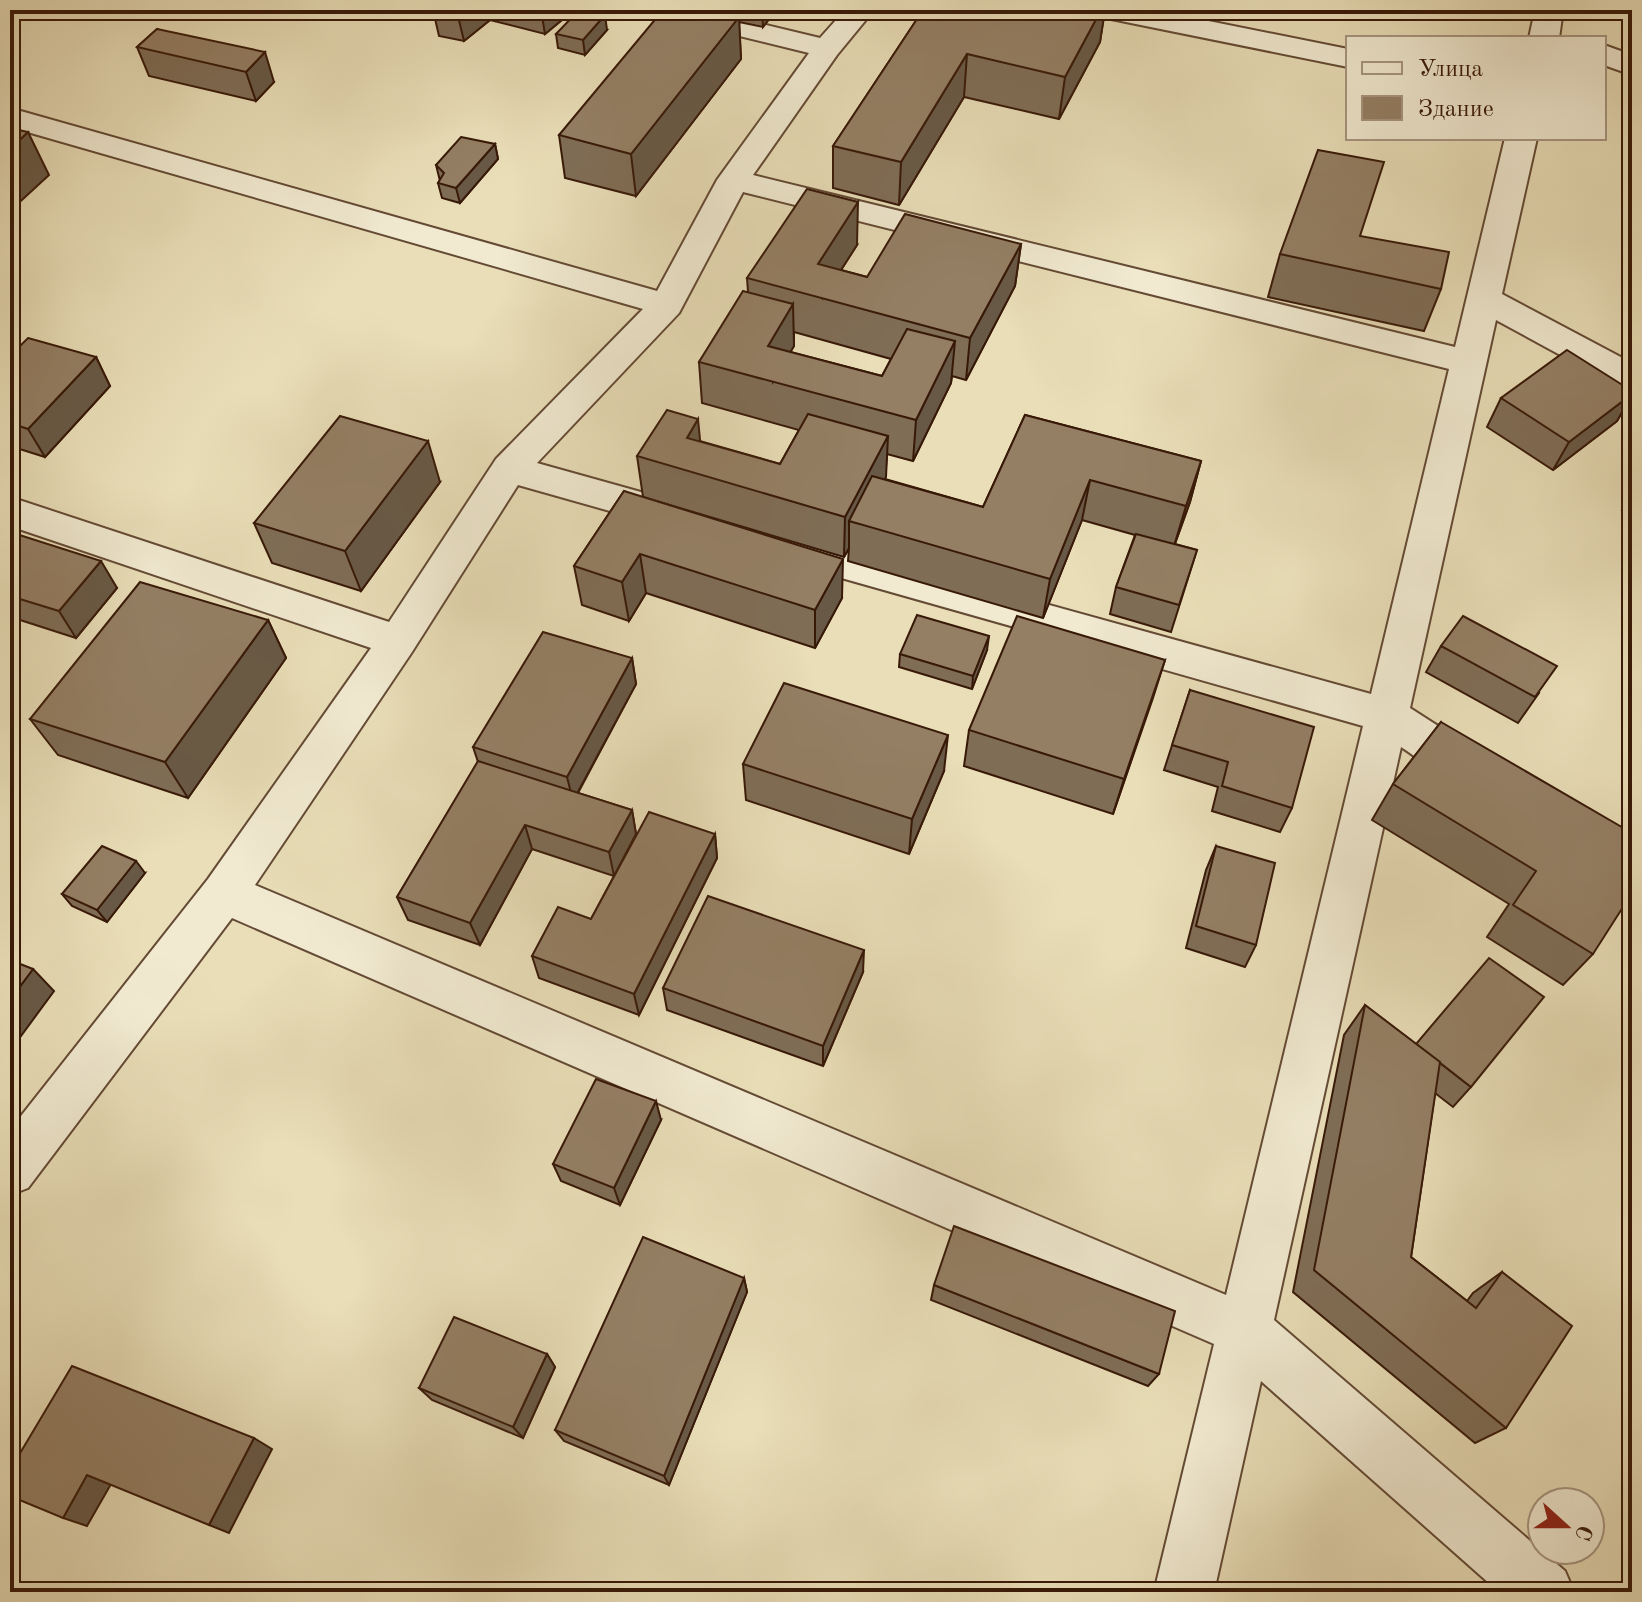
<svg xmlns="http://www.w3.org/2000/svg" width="1642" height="1602" viewBox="0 0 1642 1602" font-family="'Old Standard TT',serif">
<rect width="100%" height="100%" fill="#e9deb8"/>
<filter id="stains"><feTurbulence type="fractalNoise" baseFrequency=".0025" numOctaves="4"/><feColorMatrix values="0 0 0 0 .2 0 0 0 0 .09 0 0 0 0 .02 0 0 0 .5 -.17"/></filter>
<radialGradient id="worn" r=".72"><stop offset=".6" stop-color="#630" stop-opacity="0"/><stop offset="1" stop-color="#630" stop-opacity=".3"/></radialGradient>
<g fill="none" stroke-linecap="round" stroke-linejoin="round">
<g stroke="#644a34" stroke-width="4">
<g id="minor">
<path d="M653 10H703L820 38 845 10H874L837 55 753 175 1455 347 1505 138H1537L1502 294 1632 363V390L1619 387 1496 320 1410 708 1491 760 1498 773 1491 786C1459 797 1428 764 1401 747L1274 1320 1565 1571 1574 1592H1499L1261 1381 1214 1592H1154L1214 1344 232 918 28 1188 10 1195V1130L208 879 371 648 10 526V497L389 622 496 459 643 309 10 127V108L657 291 717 180 809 53 657 16ZM743 192 1449 369 1371 694 785 532 771 537 765 547 771 557 785 562 1363 726 1226 1295 255 885 412 652 518 485 677 530 691 526 696 516 691 506 537 463 679 313Z"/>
<path d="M1097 10H1154L1348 49V67L1111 19 1101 16Z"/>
<path d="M1535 10H1563L1559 38H1529Z"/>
<path d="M1604 45 1632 55V75L1604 65Z"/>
</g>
</g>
<use href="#minor" fill="#f1ead1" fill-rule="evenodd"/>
</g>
<g fill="#7f6d56" stroke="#381908" stroke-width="2" fill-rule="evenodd">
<path d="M433 10H561L563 19 545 34 490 20 464 41 439 36Z"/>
<path d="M709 10H776L763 27 739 22 741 59 636 196 565 178 559 135Z"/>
<path d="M923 10 1042 16 1046 10H1105L1100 42 1059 119 964 97 899 205 833 188V146Z"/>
<path d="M157 29 274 82 256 101 149 76 137 47Z"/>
<path d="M607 30 585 55 558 48 556 34Z"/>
<path d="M495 144 498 159 460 203 442 198 438 183 440 181 436 165Z"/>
<path d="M1360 236 1441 289 1424 331 1268 297 1280 254Z"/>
<path d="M1021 244 1015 286 966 380 952 376 951 383 913 461 887 454 885 479 983 507 1025 415 1201 461 1190 502 1175 544 1197 550 1171 632 1110 614 1116 587 1135 535 1082 520 1043 618 848 561 849 548 844 557 643 497 637 456 700 441 780 464 799 430 702 403 699 362 748 292 747 278 857 245 841 270 867 277ZM794 332 891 359 882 376 790 352 794 346Z"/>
<path d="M10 356 96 357 110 386 45 457 10 446Z"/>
<path d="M1632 391V396L1617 421 1553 470 1487 427 1501 398Z"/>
<path d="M440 482 361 591 272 563 254 523Z"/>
<path d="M624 491 842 598 815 648 646 593 629 621 582 605 574 566Z"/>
<path d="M1632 495V515L1622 510Z"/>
<path d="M10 532 117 588 76 638 20 620 10 631Z"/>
<path d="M268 620 286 658 188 798 58 755 30 719Z"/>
<path d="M1441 646 1539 693 1518 723 1426 672Z"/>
<path d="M987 650 972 689 899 667 900 654Z"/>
<path d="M632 658 636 684 578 793 632 810 636 834H715L717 858 639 1015 539 978 532 956 591 919 614 876 532 849 480 945 408 920 397 897 478 762 473 747Z"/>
<path d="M1165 660 1113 814 964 766 969 730Z"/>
<path d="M1190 690 1292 808 1280 832 1212 811 1218 787 1164 770Z"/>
<path d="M1441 722 1593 954 1563 985 1487 937 1509 904 1372 820 1393 784Z"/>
<path d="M743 764 944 771 909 854 746 800Z"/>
<path d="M1216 846 1256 945 1245 967 1186 948 1206 870Z"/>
<path d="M145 873 107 922 72 906 62 894Z"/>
<path d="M863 972 823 1066 667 1010 663 988Z"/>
<path d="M1365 1005 1471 1087 1453 1107 1435 1093 1411 1257 1467 1301 1473 1293 1502 1272 1506 1428 1475 1443 1293 1292 1344 1035Z"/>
<path d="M661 1120 620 1205 561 1181 553 1164Z"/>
<path d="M744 1278 747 1292 669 1485 564 1441 555 1430Z"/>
<path d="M934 1285 1159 1374 1148 1386 931 1300Z"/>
<path d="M547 1354 555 1367 523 1438 432 1400 419 1388Z"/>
</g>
<g fill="#685946" stroke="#381908" stroke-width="2">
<path d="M460 10H488L490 20 464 41 457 12Z"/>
<path d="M541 10H561L563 19 545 34Z"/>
<path d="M762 10H776L763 27Z"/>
<path d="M1101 10H1105L1100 42 1059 119 1065 77Z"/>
<path d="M605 15 607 30 585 55 583 40Z"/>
<path d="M739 17 741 59 636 196 631 154Z"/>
<path d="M265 52 274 82 256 101 246 72Z"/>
<path d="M967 54 964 97 899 205 901 162Z"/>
<path d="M28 132 49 175 10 211V149Z"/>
<path d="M495 144 498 159 460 203 456 188Z"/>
<path d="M858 202 857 245 823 298 818 264Z"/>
<path d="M1021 244 1015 286 966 380 970 338Z"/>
<path d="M793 304 794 346 773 382 768 346Z"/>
<path d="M955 341 951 383 913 461 916 420Z"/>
<path d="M96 357 110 386 45 457 28 429Z"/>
<path d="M1632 394 1617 421 1553 470 1569 442Z"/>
<path d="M698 419 702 460 687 438Z"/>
<path d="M888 436 886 477 861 524 849 521V548L844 557 845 517Z"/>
<path d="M428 441 440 482 361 591 345 551Z"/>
<path d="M1201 461 1190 502 1174 546 1186 506Z"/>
<path d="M1090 480 1082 520 1043 618 1050 579Z"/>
<path d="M640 554 646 593 629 621 622 582Z"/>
<path d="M843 559 842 598 815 648V610Z"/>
<path d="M101 561 117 588 76 638 59 611Z"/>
<path d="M10 606 20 620 10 631Z"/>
<path d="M268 620 286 658 188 798 165 762Z"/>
<path d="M989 636 987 650 972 689 973 676Z"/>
<path d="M632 658 636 684 573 801 567 777Z"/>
<path d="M1165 660 1153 698 1113 814 1124 779Z"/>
<path d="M948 735 944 771 909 854 912 819Z"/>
<path d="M632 810 636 834 614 876 609 852Z"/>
<path d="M525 825 532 849 480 945 470 923Z"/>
<path d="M715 834 717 858 639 1015 634 994Z"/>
<path d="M136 861 145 873 107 922 97 910Z"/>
<path d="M864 950 863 972 823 1066V1046Z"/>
<path d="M33 969 54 991 10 1051V1000Z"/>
<path d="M656 1101 661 1120 620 1205 614 1188Z"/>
<path d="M744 1278 747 1292 669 1485 664 1476Z"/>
<path d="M547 1354 555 1367 523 1438 513 1427Z"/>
<path d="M254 1438 272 1449 229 1533 209 1525Z"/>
<path d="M87 1475 111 1484 87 1526 63 1518Z"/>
</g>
<g fill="#947f64" stroke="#381908" stroke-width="2">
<path d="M579 10 605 15 583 40 556 34Z"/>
<path d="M663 10H706L739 17 631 154 559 135Z"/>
<path d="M923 10H1013L1042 16 1046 10H1101L1065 77 967 54 901 162 833 146Z"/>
<path d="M157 29 265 52 246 72 137 47Z"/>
<path d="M10 128 28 132 10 149Z"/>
<path d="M461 137 495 144 456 188 438 183 444 173 436 165Z"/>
<path d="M1318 150 1384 162 1360 236 1449 252 1441 289 1280 254Z"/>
<path d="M807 189 858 202 818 264 867 277 905 214 1021 244 970 338 747 278Z"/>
<path d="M743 291 793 304 768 346 882 376 907 329 955 341 916 420 699 362Z"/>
<path d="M28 338 96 357 28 429 10 423V356Z"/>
<path d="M1567 350 1632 391V394L1569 442 1501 398Z"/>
<path d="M667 410 698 419 687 438 780 464 808 414 888 436 845 517 637 456Z"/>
<path d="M1025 415 1201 461 1186 506 1090 480 1050 579 849 521 872 476 983 507Z"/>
<path d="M340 416 428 441 345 551 254 523Z"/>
<path d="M624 491 843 559 815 610 640 554 622 582 574 566Z"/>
<path d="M10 532 101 561 59 611 10 596Z"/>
<path d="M1136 534 1197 550 1179 605 1116 587Z"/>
<path d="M140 582 268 620 165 762 30 719Z"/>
<path d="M917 615 989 636 973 676 900 654Z"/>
<path d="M1017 616 1165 660 1124 779 969 730Z"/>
<path d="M1463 616 1557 666 1535 697 1441 646Z"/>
<path d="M543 632 632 658 567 777 473 747Z"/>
<path d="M784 683 948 735 912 819 743 764Z"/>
<path d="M1190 690 1314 727 1292 808 1222 786 1228 762 1172 745Z"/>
<path d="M1441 722 1632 833V893L1593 954 1513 905 1536 871 1393 784Z"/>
<path d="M478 761 632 810 609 852 525 825 470 923 397 897Z"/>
<path d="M649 812 715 834 634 994 532 956 558 907 591 919Z"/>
<path d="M102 846 136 861 97 910 62 894Z"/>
<path d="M1216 846 1275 863 1256 945 1196 926Z"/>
<path d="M708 896 864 950 823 1046 663 988Z"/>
<path d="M1489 958 1544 997 1471 1087 1416 1044Z"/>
<path d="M10 960 33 969 10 1000Z"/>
<path d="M1365 1005 1440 1062 1411 1257 1476 1308 1502 1272 1572 1326 1506 1428 1314 1270Z"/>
<path d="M596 1079 656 1101 614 1188 553 1164Z"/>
<path d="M954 1226 1175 1311 1159 1374 934 1285Z"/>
<path d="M643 1237 744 1278 664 1476 555 1430Z"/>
<path d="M454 1317 547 1354 513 1427 419 1388Z"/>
<path d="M72 1366 254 1438 209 1525 87 1475 63 1518 10 1496V1470Z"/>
</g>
<rect width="1642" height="1602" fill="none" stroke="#e9deb8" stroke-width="40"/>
<rect x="12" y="12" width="1618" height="1578" fill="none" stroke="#381908" stroke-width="4"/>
<rect x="20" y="20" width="1602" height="1562" fill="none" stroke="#381908" stroke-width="2"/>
<rect x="1346" y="36" width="260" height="104" fill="#f1ead1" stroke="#a79681" stroke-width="2"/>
<rect x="1362" y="62" width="40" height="12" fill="#f1ead1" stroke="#a79681" stroke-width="2"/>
<text x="1418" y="76" font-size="24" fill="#381908">Улица</text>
<rect x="1362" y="96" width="40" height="24" fill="#947f64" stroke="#a79681" stroke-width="2"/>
<text x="1418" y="116" font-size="24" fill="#381908">Здание</text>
<g transform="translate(1566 1526) rotate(111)"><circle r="38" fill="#f1ead1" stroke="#a79681" stroke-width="2"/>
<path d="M0-6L14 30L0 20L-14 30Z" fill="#8f2418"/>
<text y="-12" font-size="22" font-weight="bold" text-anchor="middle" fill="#381908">С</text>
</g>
<rect width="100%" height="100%" filter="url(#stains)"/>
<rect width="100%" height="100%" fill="url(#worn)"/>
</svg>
